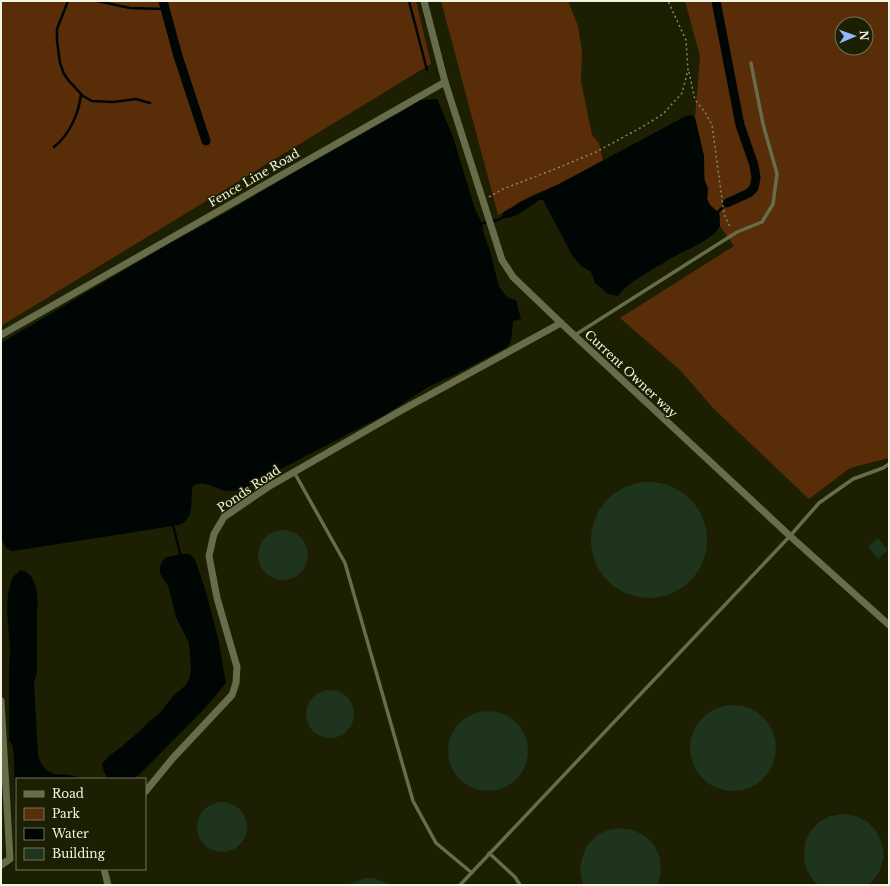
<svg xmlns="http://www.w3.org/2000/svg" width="890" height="886" viewBox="0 0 890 886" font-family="'Libre Baskerville',serif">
<rect width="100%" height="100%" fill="#1c1f01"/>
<g fill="#582d08" fill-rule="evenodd">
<path d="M1 1H416L431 64 1 326Z"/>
<path d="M441 1H568L578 26 582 51 581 81 592 135 599 143 603 161 559 184 533 195 518 203 513 208 498 215Z"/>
<path d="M685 1H889V458L850 468 809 499 714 409 680 370 620 318 734 246 720 226V215L710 205 707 199 708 191 705 182 704 156 695 118 700 56ZM842 24H866V48H842Z"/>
</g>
<g fill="#000604">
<path d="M437 99 452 134 475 209 482 223 483 231 490 251 499 287 508 298 516 300 521 319 513 321 511 341 507 347 458 373 428 387 388 413 243 489C238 490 232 491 227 491 214 489 205 479 193 486L192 489C191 503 194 519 179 525L20 550 12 551 6 548 1 538V343L172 242 229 211 286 177 403 111 419 100Z"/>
<path d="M691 115 695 118 704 156V178L708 189 707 199 710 205 719 213 720 226C711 242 684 250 668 260 654 269 636 278 624 289 621 292 620 294 617 296L608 294 595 283 591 272 581 266 572 255 543 200H539C531 206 511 222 503 217L502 214C506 209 513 208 518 203L559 184 686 116Z"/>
<path d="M184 554H189L193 557 196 562 206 592 218 638 226 683 205 708 139 775 133 779H108L104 772 102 764 110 755 120 748 141 730 149 721 158 715 174 695 186 685 190 677 191 665 189 643 176 617 168 586 160 573V567L162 562 165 558 171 556Z"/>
<path d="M20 570C37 572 39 598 37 611V672L34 682 38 756C49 785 65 768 81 779H17V809L15 802 14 757 13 747 9 740V669L10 650 7 609 8 593 12 578Z"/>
</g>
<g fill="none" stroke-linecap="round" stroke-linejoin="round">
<g stroke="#000604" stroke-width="2.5">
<path d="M68 1 57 29V41L60 63 64 74 69 81 83 96 92 101 113 102 136 99 150 103"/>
<path d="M97 1 130 8 165 9"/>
<path d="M409 1 427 70"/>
<path d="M54 147C70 134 79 113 81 94"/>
<path d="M715 212H718L727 203"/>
<path d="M479 224 498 220 505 216"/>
<path d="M173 525 181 557"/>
</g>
<g stroke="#000604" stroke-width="9">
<path d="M163 1 178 56 206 141"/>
<path d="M716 1 740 125 754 165 756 178 754 188 749 193 727 203"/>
</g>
</g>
<g fill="#1e341d">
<circle cx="649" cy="540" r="58"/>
<circle cx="283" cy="555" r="25"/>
<path d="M878 538 888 550 878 559 868 547Z"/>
<circle cx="330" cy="714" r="24"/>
<circle cx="733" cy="748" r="43"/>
<circle cx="488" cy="751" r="40"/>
<circle cx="222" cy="827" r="25"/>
<path d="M843 814 856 816 868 822 876 831 882 843 884 857 880 870 873 881 868 885H819L813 880 806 869 804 856 805 843 810 832 819 822 831 816Z"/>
<path d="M620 828 633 830 645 836 654 845 660 858 661 871 658 885H583L580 871 582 858 587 846 596 836 608 830Z"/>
<path d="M365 878H374L391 885H348Z"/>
</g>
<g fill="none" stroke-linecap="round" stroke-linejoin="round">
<g stroke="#858870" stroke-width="1.5" stroke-dasharray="2 3" stroke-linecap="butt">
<path d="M689 72 695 100 705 112 712 125 724 214 729 225 732 227"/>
<path d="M489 197 503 189 555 169 596 152 642 127 663 114 682 93 688 70 686 40 668 1"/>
</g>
<g stroke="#676c4b" stroke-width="3.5">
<path d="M575 335 737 232 762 222 773 204 777 174 763 124 751 63"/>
<path d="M294 472 345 563 413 801 436 843 472 873"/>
<path d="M489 853 515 877 520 885"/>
<path d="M460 885 790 536 819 503 853 479 883 468 889 464"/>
</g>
<g stroke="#676c4b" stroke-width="7">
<path d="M445 82 502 260 513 277 561 323 790 536 889 625"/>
<path d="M1 335 445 82 424 1"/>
<path d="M1 701 10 859 1 865"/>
<path d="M145 792 173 758 232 695 236 683 237 667 217 598 209 556 214 534 224 517 268 487 402 410 561 323"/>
<path d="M104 869 108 885"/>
</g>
</g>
<g text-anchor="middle" stroke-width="3" stroke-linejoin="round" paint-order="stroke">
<g font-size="12" fill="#f2f5e3" stroke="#1c1f01">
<text transform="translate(254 178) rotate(-30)" y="4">Fence Line Road</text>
<text transform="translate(631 374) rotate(43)" y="4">Current Owner way</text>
<text transform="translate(249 489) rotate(-34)" y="4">Ponds Road</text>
</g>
</g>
<rect width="890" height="886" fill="none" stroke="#f2f5e3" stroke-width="4"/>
<rect x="16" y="778" width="130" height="92" fill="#1c1f01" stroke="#72755b"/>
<rect x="24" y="791" width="20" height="6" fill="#676c4b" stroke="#72755b"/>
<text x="52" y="798" font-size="12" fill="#f2f5e3">Road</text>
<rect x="24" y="808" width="20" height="12" fill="#582d08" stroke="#72755b"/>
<text x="52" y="818" font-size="12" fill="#f2f5e3">Park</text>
<rect x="24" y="828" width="20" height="12" fill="#000604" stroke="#72755b"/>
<text x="52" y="838" font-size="12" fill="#f2f5e3">Water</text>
<rect x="24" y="848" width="20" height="12" fill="#1e341d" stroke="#72755b"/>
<text x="52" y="858" font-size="12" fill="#f2f5e3">Building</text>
<g transform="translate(854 36) rotate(88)"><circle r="19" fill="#1c1f01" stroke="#72755b"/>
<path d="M0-3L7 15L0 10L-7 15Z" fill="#91b8fd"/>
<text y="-6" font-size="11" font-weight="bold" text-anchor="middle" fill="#f2f5e3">N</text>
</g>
</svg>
